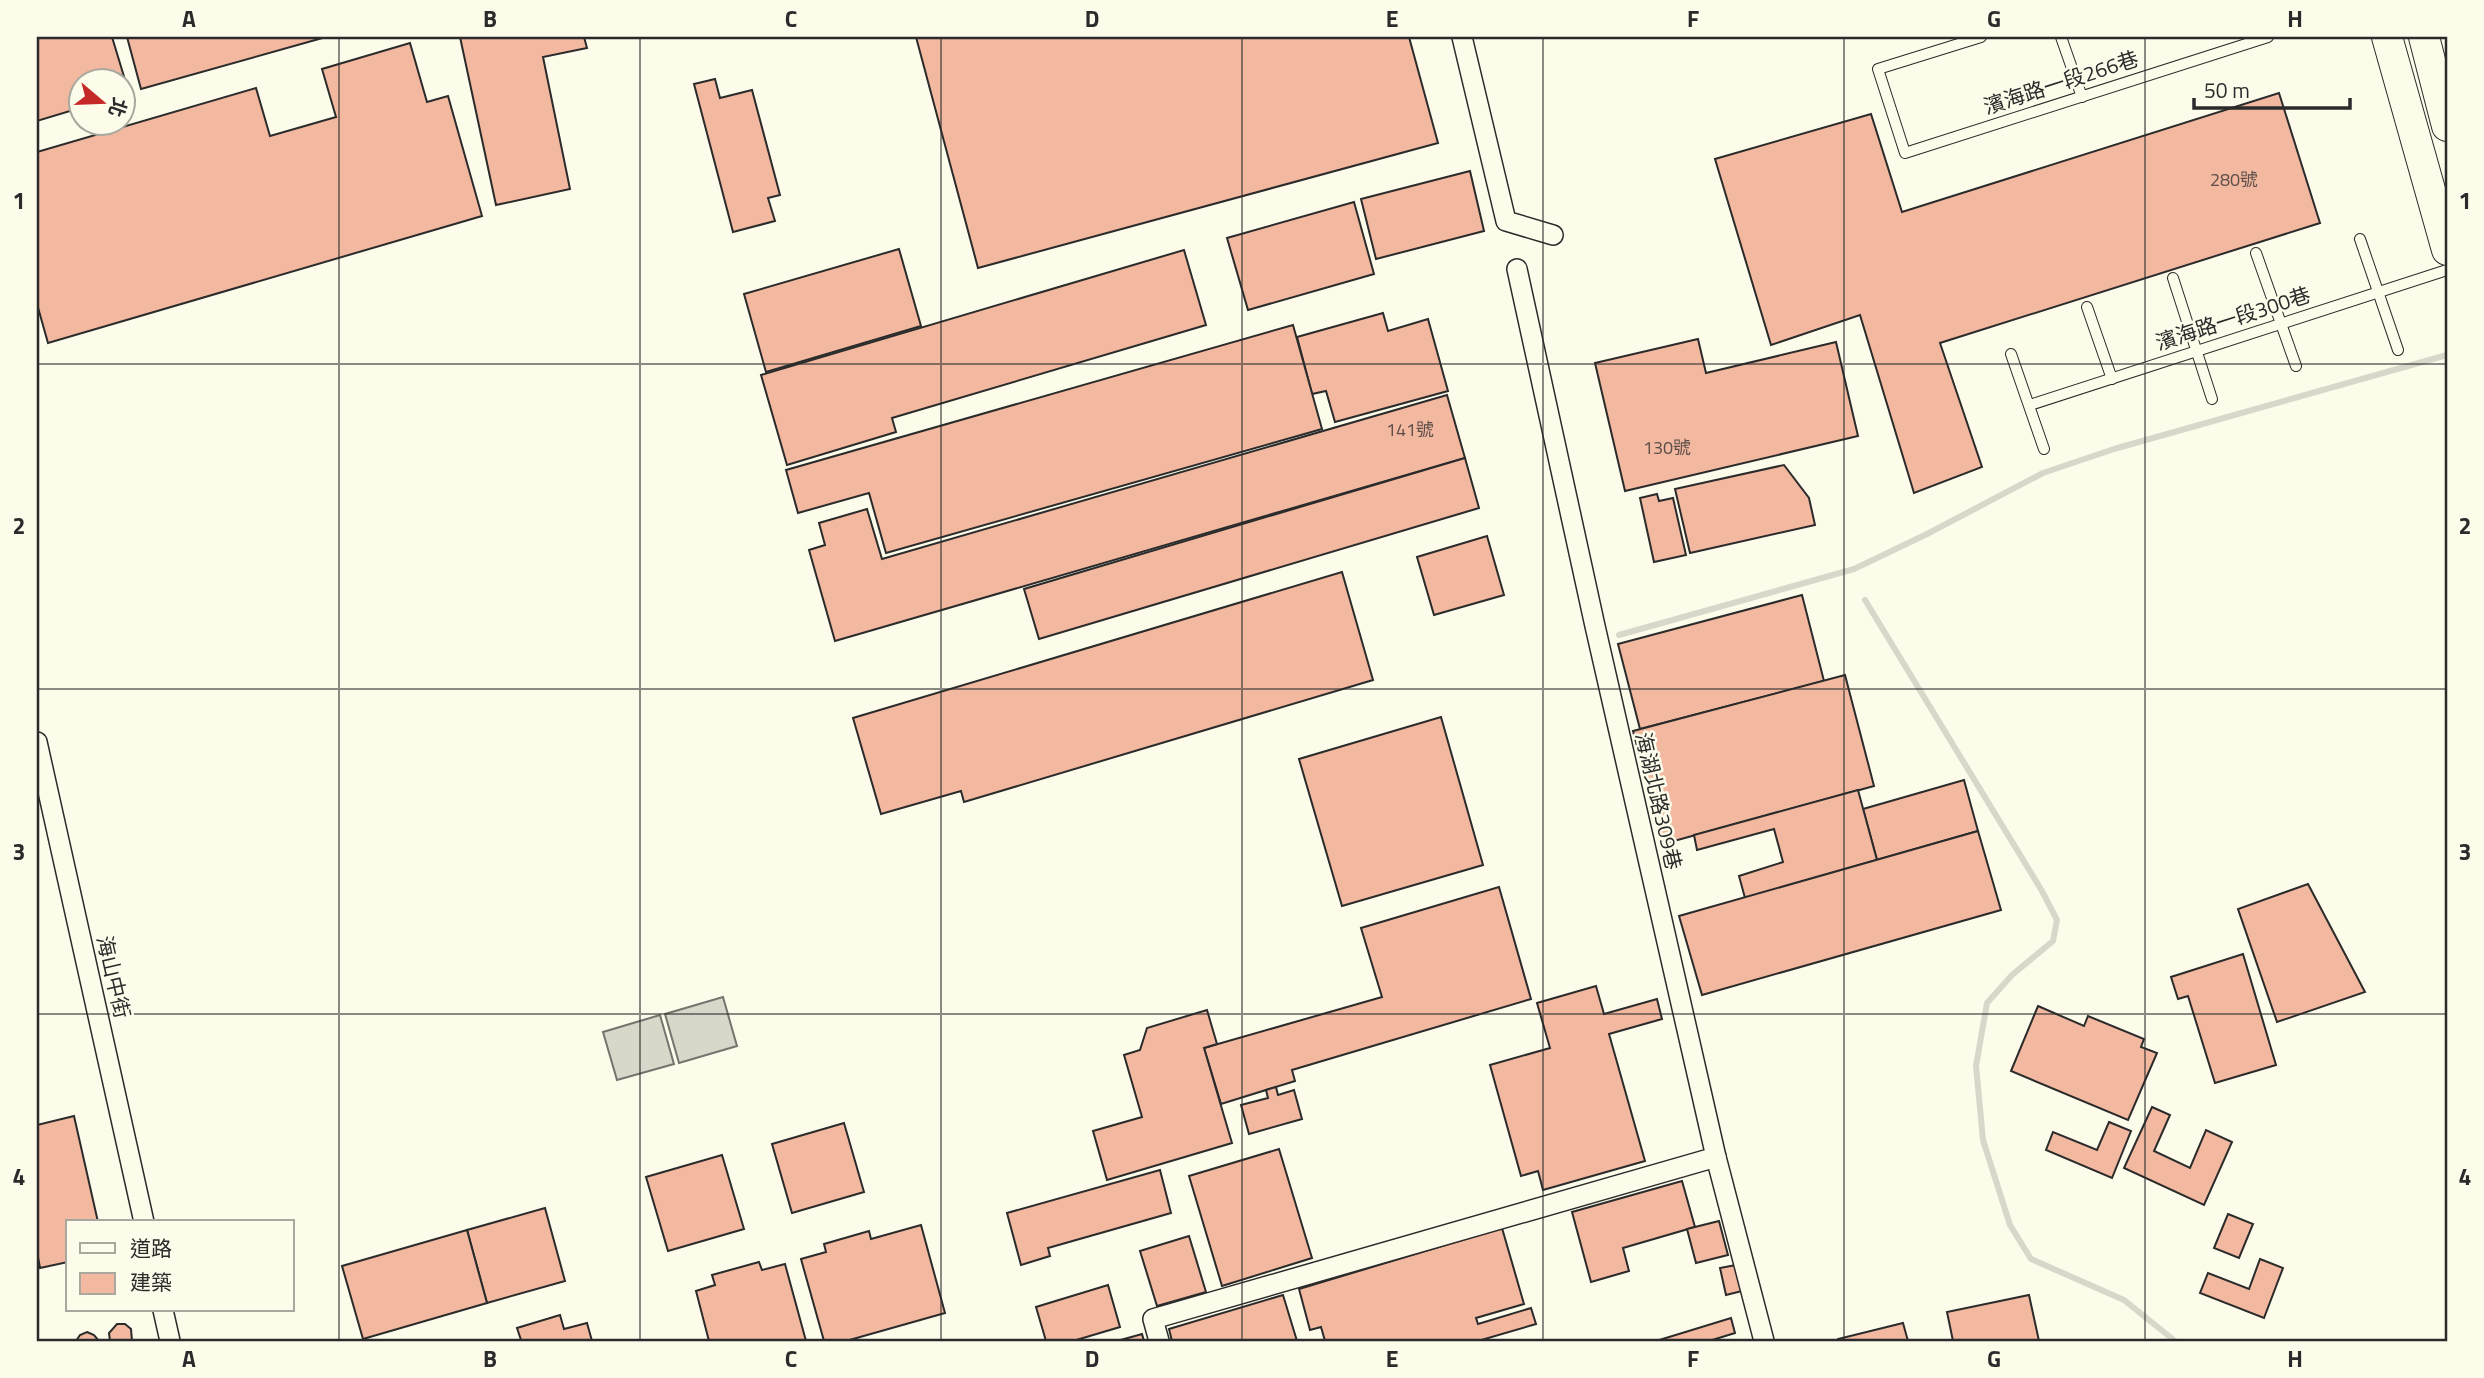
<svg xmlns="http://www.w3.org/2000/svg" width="2484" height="1378" viewBox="0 0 2484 1378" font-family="'Titillium Web','Noto Sans TC',sans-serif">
<rect width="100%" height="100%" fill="#fdfbea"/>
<g fill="#d8d7c9" stroke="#74746e" stroke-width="2">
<path d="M723 997 737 1046 679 1063 665 1014Z"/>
<path d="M660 1015 674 1064 617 1080 603 1032Z"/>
</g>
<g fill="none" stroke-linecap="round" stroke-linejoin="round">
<g stroke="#d8d7c9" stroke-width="6">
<path d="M1865 600 2042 891 2057 920 2053 941 2012 975 1987 1003 1976 1066 1983 1140 2010 1225 2031 1259 2124 1300 2175 1341"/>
<path d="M1619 635 1854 569 1927 534 2043 473 2114 449 2447 355"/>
</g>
</g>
<g fill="#f2b8a0" stroke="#2b2b2b" stroke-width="2">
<path d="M37 37H112L129 93 122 95V80H80V108L37 121Z"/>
<path d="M127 37H326L141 89Z"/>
<path d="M460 37H584L587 48 543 57 570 189 496 205Z"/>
<path d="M916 37H1409L1438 143 978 268Z"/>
<path d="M410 43 427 102 448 96 482 216 48 343 37 304V152L256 88 270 136 336 117 322 69Z"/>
<path d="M715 79 720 98 752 90 780 195 768 198 775 221 733 232 694 84Z"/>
<path d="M2279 93 2320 223 1940 343 1982 467 1914 493 1860 315 1771 345 1715 159 1871 114 1902 212Z"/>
<path d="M1470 171 1484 231 1376 259 1361 199Z"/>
<path d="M1354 202 1374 274 1248 310 1227 238Z"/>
<path d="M899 249 921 326 766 372 744 294Z"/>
<path d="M1184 250 1206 325 892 418 896 432 787 465 761 375Z"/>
<path d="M1383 313 1388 331 1428 319 1448 391 1335 422 1326 391 1312 394 1297 337Z"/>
<path d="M1293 325 1322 429 886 553 869 493 798 513 786 470Z"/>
<path d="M1698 339 1706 373 1836 342 1858 436 1625 491 1595 363Z"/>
<path d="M1447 395 1465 458 835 641 809 550 825 545 819 523 867 509 882 559Z"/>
<path d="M1465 458 1479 508 1039 639 1024 589Z"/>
<path d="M1784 465 1809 498 1815 525 1690 553 1675 489Z"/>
<path d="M1657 494 1659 501 1673 498 1686 555 1654 562 1640 498Z"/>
<path d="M1487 536 1504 595 1434 615 1417 557Z"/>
<path d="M1342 572 1373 680 964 802 961 791 881 814 853 718Z"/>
<path d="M1802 595 1824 681 1640 729 1618 644Z"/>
<path d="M1845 675 1874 786 1663 844 1633 731Z"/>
<path d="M1441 717 1483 865 1342 906 1299 759Z"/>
<path d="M1964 780 1978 831 1877 860 1863 809Z"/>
<path d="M1858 790 1877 860 1745 898 1739 876 1783 862 1774 829 1697 850 1694 835Z"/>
<path d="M1978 831 2001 910 1702 995 1679 916Z"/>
<path d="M2308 884 2365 992 2277 1022 2238 909Z"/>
<path d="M1499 887 1531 999 1292 1070 1295 1081 1221 1104 1204 1048 1382 997 1361 928Z"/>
<path d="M2243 954 2276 1065 2215 1083 2188 996 2178 999 2171 977Z"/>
<path d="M1596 986 1604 1014 1657 999 1662 1019 1609 1034 1645 1161 1543 1190 1538 1171 1521 1176 1490 1065 1550 1048 1537 1003Z"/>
<path d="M2038 1006 2084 1026 2088 1016 2144 1039 2141 1047 2157 1053 2128 1120 2011 1071Z"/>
<path d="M1207 1010 1217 1044 1204 1048 1232 1143 1107 1180 1093 1131 1142 1117 1124 1055 1140 1050 1147 1028Z"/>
<path d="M1276 1087 1278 1095 1294 1090 1302 1119 1249 1134 1241 1105 1268 1098 1266 1090Z"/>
<path d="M2152 1107 2170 1115 2154 1151 2190 1168 2206 1130 2232 1142 2204 1205 2124 1168Z"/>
<path d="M74 1116 98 1222H68V1262L40 1268 37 1252V1125Z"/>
<path d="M2109 1122 2131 1131 2112 1178 2046 1150 2053 1132 2097 1150Z"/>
<path d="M844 1123 864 1192 792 1213 772 1144Z"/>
<path d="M1279 1149 1312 1258 1222 1286 1189 1176Z"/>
<path d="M722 1155 744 1229 668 1251 646 1177Z"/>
<path d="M1160 1170 1171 1213 1048 1248 1050 1256 1021 1265 1007 1213Z"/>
<path d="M1682 1181 1695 1227 1623 1248 1629 1271 1591 1282 1572 1212Z"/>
<path d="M545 1208 565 1281 487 1303 467 1230Z"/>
<path d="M2228 1214 2253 1224 2239 1258 2214 1248Z"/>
<path d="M1719 1221 1728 1255 1696 1263 1687 1229Z"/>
<path d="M921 1225 945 1313 846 1341H824L801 1259 826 1252 824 1244 869 1231 871 1239Z"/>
<path d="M1502 1228 1524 1304 1476 1318 1478 1324 1531 1308 1536 1324 1478 1341H1325L1321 1327 1310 1330 1299 1289Z"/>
<path d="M467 1230 487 1303 363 1339 342 1266Z"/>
<path d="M1189 1236 1206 1292 1157 1306 1140 1251Z"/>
<path d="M2260 1259 2283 1268 2264 1318 2200 1293 2208 1273 2249 1289Z"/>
<path d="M759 1262 762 1270 785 1264 806 1341H709L696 1291 715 1285 712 1275Z"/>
<path d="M1736 1265 1742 1291 1726 1295 1720 1268Z"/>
<path d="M1108 1285 1120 1327 1073 1341H1046L1036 1307Z"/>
<path d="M1283 1295 1297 1341H1172L1169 1329Z"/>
<path d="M2029 1295 2039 1341H1953L1947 1312Z"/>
<path d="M560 1315 564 1329 587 1323 592 1341H515L521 1340 517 1328Z"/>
<path d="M1731 1318 1735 1333 1709 1341H1656Z"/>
<path d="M1903 1323 1908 1341H1838V1339Z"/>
<path d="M117 1324H125L131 1329 132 1341H110L109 1333Z"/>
<path d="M87 1332 94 1335 99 1341H76L80 1335Z"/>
<path d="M1142 1334 1144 1341H1117Z"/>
</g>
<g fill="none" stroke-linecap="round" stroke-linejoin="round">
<g stroke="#2b2b2b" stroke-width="12">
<g id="lane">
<path d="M1981 37 1878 69 1905 153 2268 37"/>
<path d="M2061 37 2082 97"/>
<path d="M2360 239 2398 350"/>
<path d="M2256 253 2296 366"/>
<path d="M2173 278 2212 399"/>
<path d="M2087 307 2112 379"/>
<path d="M2011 354 2044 449"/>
<path d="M2030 405 2447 270"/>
</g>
</g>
<g stroke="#2b2b2b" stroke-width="22">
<g id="street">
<path d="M1462 37 1506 221 1553 235"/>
<path d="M1517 269 1595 626 1716 1157 1764 1341"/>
<path d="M37 742 144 1222"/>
<path d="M163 1310 170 1341"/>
<path d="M1159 1341 1153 1319 1716 1157"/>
</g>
</g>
<g stroke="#2b2b2b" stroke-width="32">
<g id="primary">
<path d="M2387 37 2447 250"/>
<path d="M2424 37 2447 126"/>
</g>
</g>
<use href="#lane" stroke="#fdfbea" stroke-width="10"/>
<use href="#street" stroke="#fdfbea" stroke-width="19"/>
<use href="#primary" stroke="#fdfbea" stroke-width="30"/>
</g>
<path fill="none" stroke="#2b2b2b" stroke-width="2" stroke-opacity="0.55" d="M339 37V1341M640 37V1341M941 37V1341M1242 37V1341M1543 37V1341M1844 37V1341M2145 37V1341M37 364H2447M37 689H2447M37 1014H2447"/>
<g text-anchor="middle" stroke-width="5" stroke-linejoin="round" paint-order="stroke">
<g font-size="18" fill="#5d4e48">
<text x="2234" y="186">280號</text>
<text x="1410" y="436">141號</text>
<text x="1667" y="454">130號</text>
</g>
<g font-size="21" fill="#2b2b2b" stroke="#fdfbea">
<text transform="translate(2061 83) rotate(-18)" y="7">濱海路一段266巷</text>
<text transform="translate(2233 319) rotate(-18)" y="7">濱海路一段300巷</text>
<text transform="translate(1658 801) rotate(77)" y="7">海湖北路309巷</text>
<text transform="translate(113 977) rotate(77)" y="7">海山中街</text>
</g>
</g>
<rect width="2484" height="1378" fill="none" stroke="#fdfbea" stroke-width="77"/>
<rect x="66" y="1220" width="228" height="91" fill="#fdfbea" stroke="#a9a89e" stroke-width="2"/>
<rect x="80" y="1243" width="35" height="10" fill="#fdfbea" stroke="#a9a89e" stroke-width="2"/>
<text x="130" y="1256" font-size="21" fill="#2b2b2b">道路</text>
<rect x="80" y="1273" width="35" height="21" fill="#f2b8a0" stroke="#a9a89e" stroke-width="2"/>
<text x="130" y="1290" font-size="21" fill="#2b2b2b">建築</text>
<g transform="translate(102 102) rotate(109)"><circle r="33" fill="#fdfbea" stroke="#a9a89e" stroke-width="2"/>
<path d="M0-5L12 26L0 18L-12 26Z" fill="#c62828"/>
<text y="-10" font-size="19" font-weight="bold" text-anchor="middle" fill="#2b2b2b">北</text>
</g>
<path d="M2194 98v10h156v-10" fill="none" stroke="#2b2b2b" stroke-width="3.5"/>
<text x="2204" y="98" font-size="21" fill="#2b2b2b" stroke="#fdfbea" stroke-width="5" paint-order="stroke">50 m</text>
<rect x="38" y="38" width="2408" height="1302" fill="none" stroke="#2b2b2b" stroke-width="2.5"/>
<g font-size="23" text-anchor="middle" font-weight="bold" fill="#2b2b2b">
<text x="189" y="27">A</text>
<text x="490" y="27">B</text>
<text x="791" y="27">C</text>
<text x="1092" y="27">D</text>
<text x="1392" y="27">E</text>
<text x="1693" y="27">F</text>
<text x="1994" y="27">G</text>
<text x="2295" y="27">H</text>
<text x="19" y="209">1</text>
<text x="2465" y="209">1</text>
<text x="19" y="534">2</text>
<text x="2465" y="534">2</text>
<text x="19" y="860">3</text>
<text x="2465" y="860">3</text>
<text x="19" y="1185">4</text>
<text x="2465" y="1185">4</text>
<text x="189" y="1367">A</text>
<text x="490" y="1367">B</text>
<text x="791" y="1367">C</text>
<text x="1092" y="1367">D</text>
<text x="1392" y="1367">E</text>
<text x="1693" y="1367">F</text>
<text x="1994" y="1367">G</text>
<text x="2295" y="1367">H</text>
</g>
</svg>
